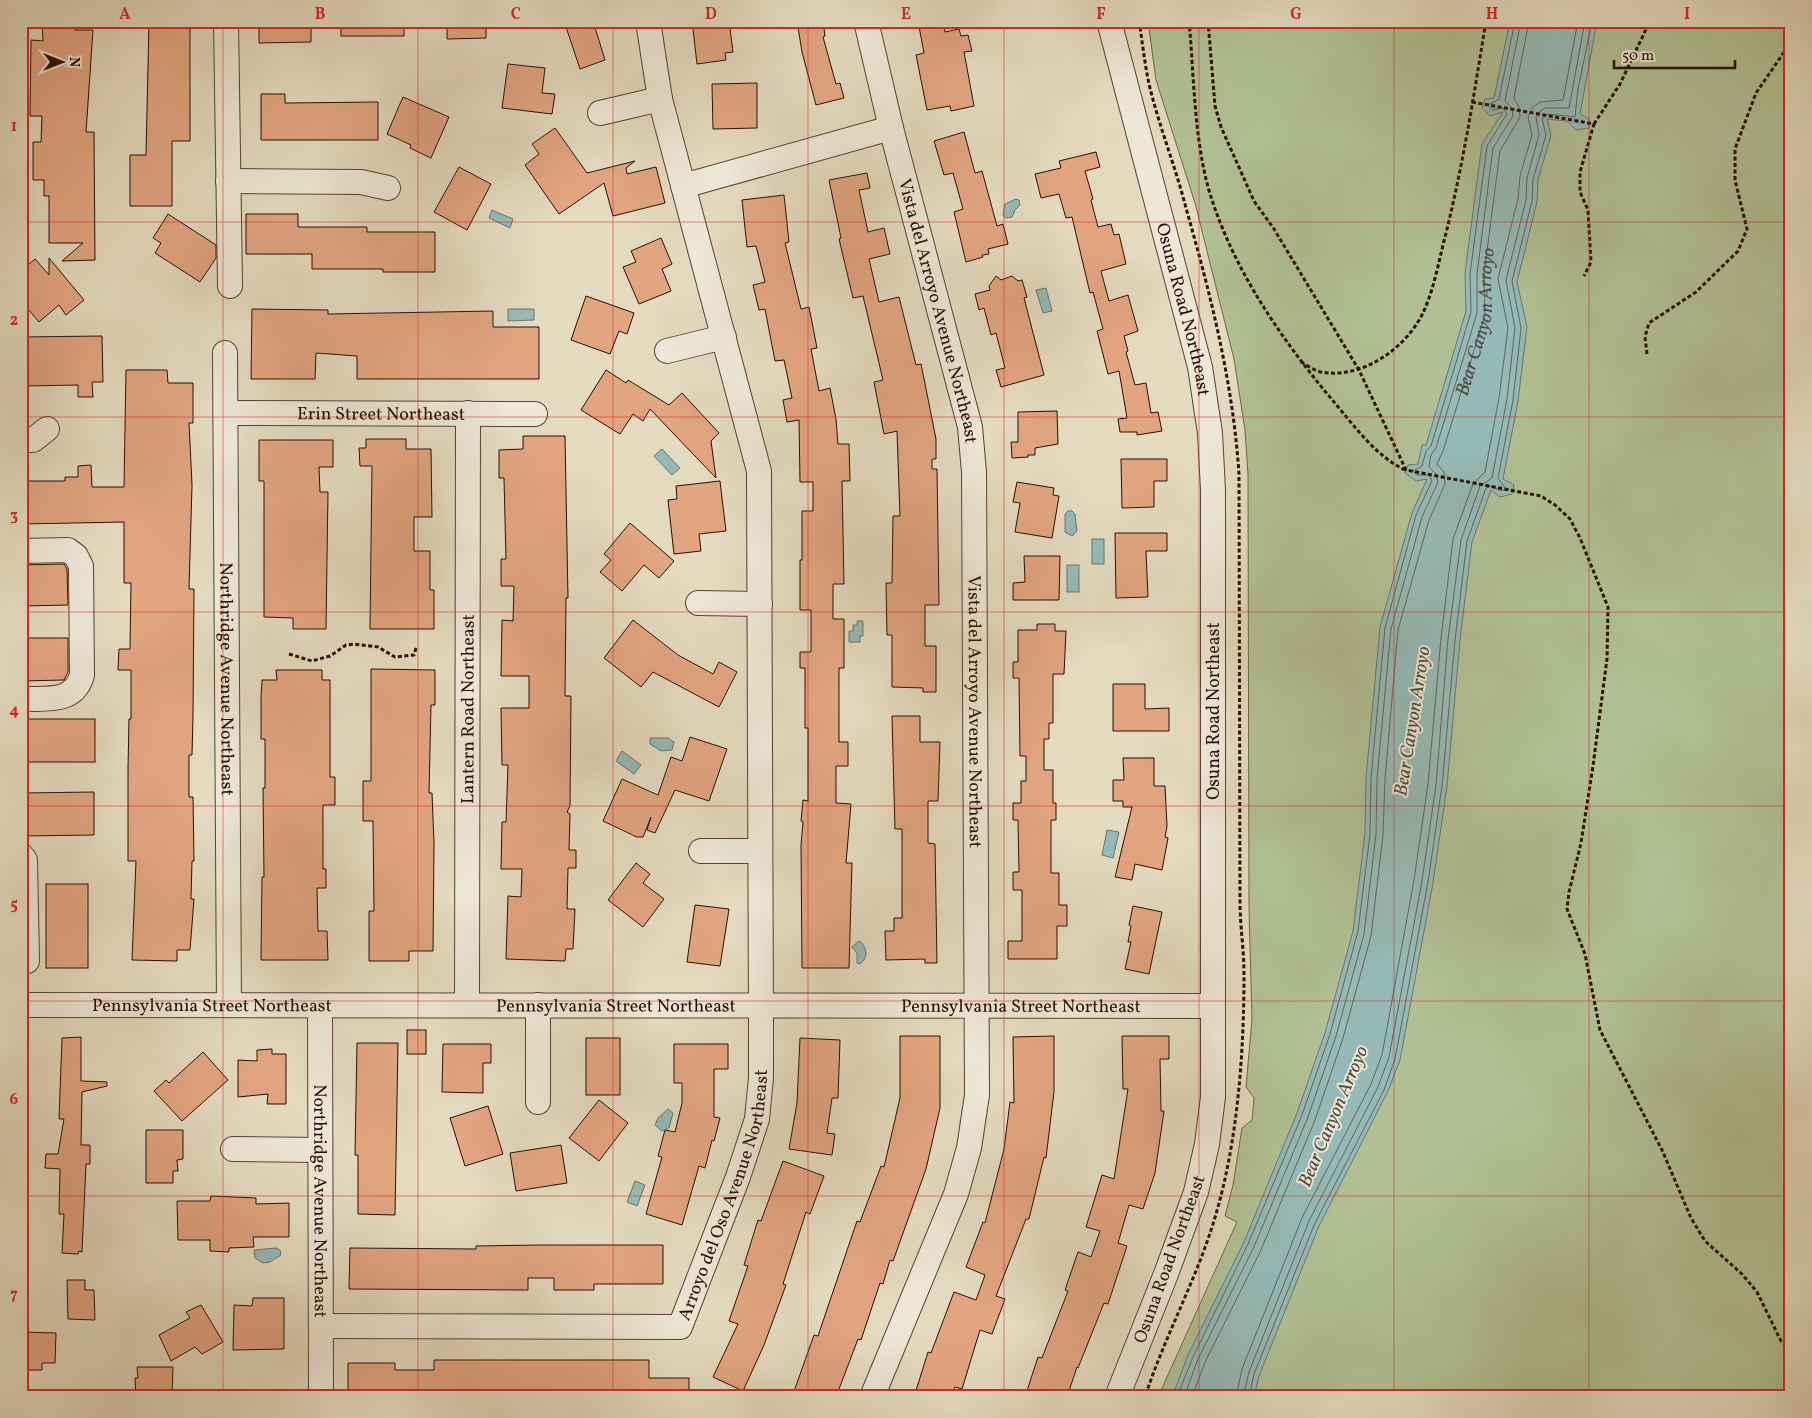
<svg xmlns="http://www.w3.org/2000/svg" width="1812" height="1418" viewBox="0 0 1812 1418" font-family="Vollkorn,serif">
<rect width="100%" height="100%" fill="#e4dabf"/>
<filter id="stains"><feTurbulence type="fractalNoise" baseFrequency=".004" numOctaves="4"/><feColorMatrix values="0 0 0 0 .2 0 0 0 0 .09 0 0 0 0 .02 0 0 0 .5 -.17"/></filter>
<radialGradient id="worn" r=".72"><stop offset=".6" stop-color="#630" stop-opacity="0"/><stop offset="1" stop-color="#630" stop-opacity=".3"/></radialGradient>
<path fill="#b1c094" stroke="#6e674a" d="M1148 21H1791V1397H1158L1237 1222 1225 1216 1233 1185 1242 1128 1252 1120 1254 1098 1246 1087 1252 1019 1249 909 1248 474 1245 430 1234 359 1195 203 1156 80Z"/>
<g fill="#95bab5" stroke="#6a756d">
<path d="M1510 21H1597L1580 114 1589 119V128L1576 130 1567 121 1547 119 1551 135 1538 180 1537 202 1517 282 1527 327 1518 401 1503 479 1514 485 1512 494 1500 497 1491 490 1472 542 1460 640 1447 786 1433 883 1400 1060 1388 1091 1319 1226 1259 1376 1254 1397H1172L1188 1355 1244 1242 1297 1113 1325 1033 1353 931 1365 833 1366 778 1380 627 1412 513 1427 479 1416 481 1405 473 1408 465 1418 464 1422 445H1426L1466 311 1465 273 1482 144 1503 112 1490 116 1482 108 1485 99 1494 98Z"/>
<path d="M1016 199 1019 200 1020 205 1015 210 1012 217 1005 218 1003 215 1005 204Z"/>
<path d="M492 210 513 219 510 228 489 218Z"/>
<path d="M1046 288 1052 311 1043 313 1036 290Z"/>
<path d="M508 309H534V320L508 321Z"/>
<path d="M662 449 680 468 672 475 654 456Z"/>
<path d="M1068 511H1072L1075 514 1077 531 1072 536 1065 532V514Z"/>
<rect x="1092" y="539" width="12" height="25"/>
<rect x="1067" y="565" width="12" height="27"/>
<path d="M857 621H863V636H860V642H849V631H853V625H857Z"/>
<path d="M650 738H668L674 742 672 750 661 751 650 744Z"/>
<path d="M622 751 641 765 634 774 616 761Z"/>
<path d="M1107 830 1119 832 1113 858 1102 855Z"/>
<path d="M859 941 862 943C867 950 868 958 860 964L857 963V953L852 947Z"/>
<path d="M668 1109 673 1113 669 1128 662 1131 655 1125 658 1118Z"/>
<path d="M635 1181 645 1185 637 1206 627 1202Z"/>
<path d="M276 1248 280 1250 281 1255 270 1262 263 1263 255 1258 254 1250Z"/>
</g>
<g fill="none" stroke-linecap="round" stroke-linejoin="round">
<g stroke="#60645b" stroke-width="1">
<path d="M1177 1397 1193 1357 1248 1244 1302 1115 1330 1034 1358 931 1370 834 1371 778 1385 628 1416 515 1432 481 1429 475H1417L1413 471 1422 466 1426 451 1431 446 1471 312 1470 274 1487 146 1507 114 1503 108 1492 110 1488 105 1499 99 1515 21"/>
<path d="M1184 1397 1198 1359 1254 1247 1308 1117 1336 1036 1364 934 1376 834 1377 778 1391 629 1422 517 1438 482 1436 474 1429 467 1431 455 1436 448 1477 313V274L1493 148 1513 116 1512 108 1505 101 1521 21"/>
<path id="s1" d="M1192 1397 1205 1362 1261 1250 1315 1120 1343 1038 1371 936 1383 835 1385 779 1398 630 1429 520 1445 484 1444 472 1437 464 1443 451 1485 315 1484 274 1500 151 1520 117 1519 107 1514 98 1529 21"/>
<path d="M1236 1397 1242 1369 1302 1218 1371 1084 1382 1055 1414 880 1428 784 1441 638 1453 539 1473 484 1485 472 1499 398 1508 328 1498 279 1518 199 1520 176 1532 135 1528 117 1532 108 1540 102 1563 100 1578 21"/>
<path d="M1243 1397 1249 1372 1309 1221 1378 1087 1389 1057 1422 881 1436 785 1448 639 1461 540 1480 486 1492 478 1507 399 1515 328 1506 280 1526 200 1527 178 1539 135 1536 117 1540 111 1545 108H1569L1585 21"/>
<path d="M1249 1397 1254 1374 1315 1223 1384 1090 1395 1059 1428 882 1442 786 1455 640 1467 541 1486 488 1491 486 1501 491 1506 489 1498 478 1513 400 1521 328 1512 281 1532 201 1533 179 1546 135 1542 119 1548 114 1575 117 1578 89 1592 21"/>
</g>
</g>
<g fill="#e1a580" stroke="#2a0e01">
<path d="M42 21H75V30H93L86 132H94L95 260 62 261 83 243H49V196H44V180H33V142H41L42 116H30L31 40 43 41Z"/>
<path d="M149 21H190V141H172V206H130V155H146Z"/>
<path d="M259 21H311V42L259 43Z"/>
<rect x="341" y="21" width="63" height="15"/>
<path d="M447 21H486V38L447 39Z"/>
<path d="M564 21H593L605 60 580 69Z"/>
<path d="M692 21H729L733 52 725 53 726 60 697 64Z"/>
<path d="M797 21H823L825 36 823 37 836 84 840 83 844 98 816 105 802 52Z"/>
<path d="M918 21H943L945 32 959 29 961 36 968 35 972 51 964 52 974 106 951 111 950 106 927 110 916 55 924 53Z"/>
<path d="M508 64 545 68 542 93 555 94 552 114 502 108Z"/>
<path d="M757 83V128L713 129 712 84Z"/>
<path d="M261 94H285V103L378 102V140H261Z"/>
<path d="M403 97 449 117 431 158 410 148 411 145 387 134Z"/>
<path d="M555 128 587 173 635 161 626 168 627 174 656 167 665 203 613 216 604 183 559 214 525 165 539 154 532 144Z"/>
<path d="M964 132 975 173 982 171 997 226 1003 224 1008 244 988 249 989 254 982 255 983 257 966 262 954 212 963 209 953 173 944 175 934 141Z"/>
<path d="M1096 152 1100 167 1085 171 1093 199 1091 200 1098 227 1111 224 1114 235 1119 234 1126 264 1101 271 1109 301 1128 295 1138 331 1124 336 1128 351 1126 352 1135 385 1146 383 1151 413 1158 412 1162 431 1137 435V432H1120L1118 419 1127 418 1119 371 1108 374 1097 331 1103 329 1093 292 1090 293 1072 217 1066 218 1059 194 1041 198 1035 174 1061 168 1059 161Z"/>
<path d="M459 167 491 184 467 230 434 212Z"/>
<path d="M867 173 870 188 859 190 868 232 884 228 890 254 869 259 879 302 899 297 916 365 921 364 936 439V459H932V469H937L939 605H925V646H936V692H923V688L892 687V635H887L886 583H892L893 516H900L897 431 884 434 874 382 883 380 863 296 853 298 839 239 841 238 829 180Z"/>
<path d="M784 195 789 242 785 243 801 309 809 307 817 348 811 349 819 391 830 388 836 419 838 444H849L850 481H842L844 584H833V619H844V668H839V742H848V766H836V803L851 804 846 863H852L849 968H802L801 845 803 822 801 821 803 800 808 801V728H805V668H800V652H811V610H800V560H802V511H813V482H800L799 420 787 422 783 400 792 398 784 360 775 361 765 309 759 310 753 285 765 282 756 246 747 247 742 200Z"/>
<path d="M168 214 216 245V258L200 282 155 253 161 243 153 238Z"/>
<path d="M246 214H298V227H367V232H435V272H383V269H312V254H246Z"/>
<path d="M661 238 672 264 662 269 671 291 639 304 623 267 636 262 631 251Z"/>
<path d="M49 258 84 300 66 315 59 305 39 322 21 301V271L35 259 49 275Z"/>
<path d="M996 276 1001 280 1012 276 1018 281 1022 280 1027 297 1024 298 1044 375 1001 387 996 370 1005 368 996 333 991 335 984 308 979 310 975 294 990 290 989 286Z"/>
<path d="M586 296 634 313 627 334 619 331 610 354 571 340Z"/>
<path d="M252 309 328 310V314L493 311V327H539V379H357V356L316 353 315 379H251Z"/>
<path d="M102 336 103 382H92L93 397H78V385L21 386V337Z"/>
<path d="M126 370H167L168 383H193V423H189L192 485 189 589H194L193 716 192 755H189V797H193L194 861H192L191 899H194L190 950H177V961L132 960 136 861H128V769L129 719H131V670H118L119 649H130L131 583H124V522L21 524V481H65V477H78V466L91 465 92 487H124Z"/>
<path d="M606 370 626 383 628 380 669 405 682 393 719 433 711 441 716 478 650 409 643 421 633 414 620 434 581 410Z"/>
<path d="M1057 411 1058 444 1035 448V455H1028V457L1012 458 1011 442H1018V412Z"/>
<path d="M523 436H565L568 598H566L565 696H571L570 806 567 812 570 814 569 850H576V868H568L567 909H575L573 949H566L565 961 506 959 508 896 521 897 522 869H501L502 822H506L508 765H502L501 708H529V676H501L502 620 513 621 514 586H501V559H506L504 478H499V450L523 449Z"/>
<path d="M366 439H406V449H431L432 517H414V551H430V590H434V629H370L372 466H360L359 448H366Z"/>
<path d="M259 440H333V467H319L320 492H328L326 629H293V618L264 617V481H259Z"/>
<path d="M1121 459H1167V481H1154V507L1122 508Z"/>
<path d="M720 481 726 531 699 534 701 551 674 554 668 500 677 499 676 486Z"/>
<path d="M1017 482 1054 488 1053 495 1059 496 1052 538 1015 532 1020 503 1013 502Z"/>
<path d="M630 523 674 561 659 578 644 565 622 591 600 572 611 560 604 554Z"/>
<path d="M1115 533H1167V551H1146L1148 597 1116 598Z"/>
<path d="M1024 556H1060L1059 600H1013V583L1025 582Z"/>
<path d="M64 564 67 569 68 605 21 606V565Z"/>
<path d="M633 620 678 655 713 674 719 662 737 672 719 707 653 672 641 687 604 658Z"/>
<path d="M1037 624H1055V631H1066L1064 674H1053V723H1049V739H1044V770H1053V803H1056V820H1051V873H1059V905H1067V926H1057V959H1008V941H1022V890H1013V872H1019L1018 820H1013V803H1021V781H1026V756H1020L1019 678H1013V662H1018V630H1037Z"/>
<path d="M21 638H68V672L64 680 21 681Z"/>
<path d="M371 669 435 670V705H431L429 793H432L434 843 433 951H409V961H369V911H374L373 821H363V781H371Z"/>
<path d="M276 670H322V680H330V777H335V805H323V869H326V888H317L318 931H327L328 960H261L262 877H264L263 788H265V739H261V697L262 680H277Z"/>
<path d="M1113 684H1145V709L1169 708V731H1113Z"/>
<path d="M892 716H920V742H940L938 801H928V843L935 844 937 963H925V959L886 960 885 931H894V918H902V829H895Z"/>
<rect x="21" y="719" width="74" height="43"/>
<path d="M690 737 727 749 709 801 675 790 655 833 647 830 651 817 643 837H637L603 821 622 779 658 795 671 757 682 761Z"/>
<path d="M1123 758H1154V786H1165L1167 826 1165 837 1168 838 1162 870 1135 864 1132 880 1115 877 1132 807H1123V801H1113V780H1124Z"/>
<path d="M94 792V835L21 836V793Z"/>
<path d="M636 863 650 874 643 883 664 899 643 927 608 900Z"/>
<rect x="46" y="884" width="42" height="84"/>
<path d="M695 905 729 909 720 966 687 962Z"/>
<path d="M1133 906 1162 912 1149 974 1125 969 1131 942H1128L1131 926 1129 925Z"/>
<rect x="407" y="1030" width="19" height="24"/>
<path d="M900 1036H940V1108L926 1169 893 1261 890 1260 883 1284 880 1283 861 1340 858 1339 836 1397H792L814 1335 818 1336 857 1221 860 1222 881 1166 884 1167 900 1098Z"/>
<path d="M1054 1036V1092L1046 1158 1044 1157 1029 1219H1026L996 1296 1005 1299 992 1334 980 1330 962 1389 955 1387 951 1397H914L928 1352 931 1353 954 1292 976 1300 985 1275 966 1267 983 1222 985 1223 1004 1149 1010 1102 1014 1103 1013 1037Z"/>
<path d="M1122 1036H1169V1059H1160L1161 1111H1164L1155 1173 1143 1209 1129 1205 1118 1243 1127 1246 1108 1304 1104 1303 1078 1368 1077 1367 1067 1397H1025L1038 1357 1042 1358 1068 1291 1065 1290 1078 1252 1091 1257 1100 1231 1086 1227 1102 1175 1114 1179 1128 1089H1123Z"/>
<path d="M81 1037V1081L107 1082V1086L82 1092 81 1145H90V1164H86L82 1252 79 1251 78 1254 62 1253 64 1214H59L60 1169 45 1168 46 1154H58L64 1119H59L62 1038Z"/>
<rect x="586" y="1038" width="34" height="57"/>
<path d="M800 1038 840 1040 838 1098H832L827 1133 835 1134 832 1155 789 1149 797 1103Z"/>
<path d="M357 1043H398L395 1215 358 1214V1155H355Z"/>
<path d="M443 1044H491V1063H483V1093L442 1092Z"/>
<path d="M674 1044H728V1069H714V1117L720 1118 714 1141 712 1140 705 1168 699 1166 682 1225 646 1214 662 1157 658 1156 665 1130 675 1132 682 1103V1083H674Z"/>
<path d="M272 1049V1054H286V1104H267L268 1094 238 1097V1060L257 1061V1050Z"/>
<path d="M203 1052 228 1080 182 1121 154 1091 166 1080 169 1083Z"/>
<path d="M599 1100 628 1123 599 1161 569 1138Z"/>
<path d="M488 1106 503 1154 465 1166 450 1118Z"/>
<path d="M146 1130H183V1159L177 1160 178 1171H173V1183H146Z"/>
<path d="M561 1145 567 1183 516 1191 510 1153Z"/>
<path d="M783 1161 824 1176 810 1214 806 1212 783 1284 786 1285 764 1345 743 1391 713 1377 738 1324 729 1321 748 1266 744 1265 758 1220 761 1221Z"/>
<path d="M211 1196 256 1198V1204L289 1203V1237H253L254 1247 229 1248V1252L210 1251V1240H178L177 1201H210Z"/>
<path d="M539 1245H663V1284H594V1290H554V1278H528V1290L349 1289 350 1248 476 1249V1246Z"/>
<path d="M67 1280H85V1290H94L95 1320 68 1319Z"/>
<path d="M253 1298H284V1349L233 1350 234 1305 252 1306Z"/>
<path d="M201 1305 223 1342 202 1354 195 1347 171 1361 159 1335 190 1318 186 1312Z"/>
<path d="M21 1332 56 1333 55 1363H42V1370H28L25 1348H21Z"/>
<path d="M434 1360H649V1378H689V1397H348V1363H395V1370H434Z"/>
<path d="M137 1367H173L172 1397H136L135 1378H138Z"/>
</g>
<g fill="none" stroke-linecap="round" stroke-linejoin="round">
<g stroke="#584130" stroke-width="26">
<g id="minor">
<path d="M226 21 230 286"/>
<path id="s2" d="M866 21 891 128 970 427 974 472 977 1095 969 1148 956 1194 872 1397"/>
<path id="s3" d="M1109 21 1200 367 1210 433 1213 490V1097L1207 1144 1196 1192 1166 1274 1117 1397"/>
<path d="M600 113 660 99"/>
<path d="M228 181 361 182 388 188"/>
<path d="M683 186 891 128"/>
<path d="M667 351 724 337"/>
<path id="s4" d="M225 353 229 1005"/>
<path id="s5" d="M226 413 535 414"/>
<path d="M21 440H33L47 429"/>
<path d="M21 551 68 550 76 556 81 566 82 675C74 704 46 698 21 699"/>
<path d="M698 603 760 604"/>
<path d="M701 851H760"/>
<path d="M21 855 25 860 27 961"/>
<path id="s6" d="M467 1004 468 413"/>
<path id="s7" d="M21 1005 1212 1006"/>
<path d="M538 1005V1102"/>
<path id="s8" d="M320 1006 321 1397"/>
<path d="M233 1149 320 1150"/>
<path id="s9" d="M321 1326 680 1327 738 1177 757 1119 761 1078V1025L759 471 660 99 648 21"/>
</g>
</g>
<g stroke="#2a0e01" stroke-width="3" stroke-dasharray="4 2.5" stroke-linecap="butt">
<path d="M1139 21C1143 45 1145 69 1151 92 1161 131 1176 169 1186 208 1211 296 1233 383 1239 474L1240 902C1240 926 1244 950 1244 974 1244 1051 1238 1139 1216 1214 1198 1277 1165 1335 1145 1397"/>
<path d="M1189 21C1194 75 1194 135 1208 187 1232 270 1284 343 1339 408 1358 431 1378 457 1405 470"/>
<path d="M1208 21 1215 106 1221 127 1254 201 1274 229 1359 370 1406 470 1541 496 1555 505 1570 519 1580 538 1608 607 1607 659 1593 766 1581 843 1569 892 1567 909 1585 954 1600 1030 1662 1150 1691 1218 1705 1241 1742 1274 1757 1292 1781 1341 1787 1347H1791"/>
<path d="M1472 102 1594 124 1580 172V192L1588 210 1591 262 1584 276"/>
<path d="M1594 124 1620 84 1650 21"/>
<path d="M1647 354 1645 337 1649 323 1696 292 1738 251 1747 229 1735 180V149L1756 93 1791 42"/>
<path d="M1301 362C1307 365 1315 371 1321 372 1364 380 1411 345 1426 306 1435 284 1439 260 1445 237 1463 166 1474 94 1486 21"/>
<path d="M289 654 312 661 330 656 346 645 354 644 378 647 395 657 414 655 416 648"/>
</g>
<use href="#minor" stroke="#ede7d5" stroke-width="24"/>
</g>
<path fill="none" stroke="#d62828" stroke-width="1" stroke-opacity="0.55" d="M223 21V1397M418 21V1397M613 21V1397M808 21V1397M1004 21V1397M1199 21V1397M1394 21V1397M1589 21V1397M21 222H1791M21 417H1791M21 612H1791M21 806H1791M21 1001H1791M21 1196H1791"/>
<g text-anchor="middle" stroke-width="4" stroke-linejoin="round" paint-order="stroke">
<g font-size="18" fill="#2a0e01" stroke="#ede7d5">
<text dy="6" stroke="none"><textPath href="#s3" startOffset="298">Osuna Road Northeast</textPath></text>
<text dy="6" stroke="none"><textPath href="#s2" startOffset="299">Vista del Arroyo Avenue Northeast</textPath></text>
<text dy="6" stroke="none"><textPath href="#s5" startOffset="155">Erin Street Northeast</textPath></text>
<text dy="6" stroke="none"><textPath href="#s4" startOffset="326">Northridge Avenue Northeast</textPath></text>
<text dy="6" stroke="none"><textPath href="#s6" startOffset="295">Lantern Road Northeast</textPath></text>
<text transform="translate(1213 711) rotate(-90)" y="6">Osuna Road Northeast</text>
<text dy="6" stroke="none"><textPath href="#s2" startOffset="704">Vista del Arroyo Avenue Northeast</textPath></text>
<text dy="6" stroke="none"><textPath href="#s7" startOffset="595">Pennsylvania Street Northeast</textPath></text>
<text dy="6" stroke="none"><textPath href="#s7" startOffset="1000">Pennsylvania Street Northeast</textPath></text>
<text dy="6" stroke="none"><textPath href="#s7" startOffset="191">Pennsylvania Street Northeast</textPath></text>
<text dy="6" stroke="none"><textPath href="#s9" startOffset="499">Arroyo del Oso Avenue Northeast</textPath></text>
<text dy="6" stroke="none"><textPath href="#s8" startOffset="195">Northridge Avenue Northeast</textPath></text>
<text transform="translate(1169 1259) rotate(-70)" y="6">Osuna Road Northeast</text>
</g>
<g font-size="19" font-style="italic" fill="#4f4a40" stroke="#ede7d5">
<text dy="7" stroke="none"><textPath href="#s1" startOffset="1128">Bear Canyon Arroyo</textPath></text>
<text transform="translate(1411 721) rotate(-81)" y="7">Bear Canyon Arroyo</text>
<text transform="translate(1332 1116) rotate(-67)" y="7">Bear Canyon Arroyo</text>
</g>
</g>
<rect width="1812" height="1418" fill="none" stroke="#e4dabf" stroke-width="55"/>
<g transform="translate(62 62) rotate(90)" stroke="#ede7d5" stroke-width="4" paint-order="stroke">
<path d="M0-4L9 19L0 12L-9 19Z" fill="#2a0e01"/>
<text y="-8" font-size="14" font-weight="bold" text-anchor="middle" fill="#2a0e01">N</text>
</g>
<path d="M1614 60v8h121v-8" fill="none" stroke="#2a0e01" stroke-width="2.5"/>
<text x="1622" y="60" font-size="15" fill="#2a0e01" stroke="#ede7d5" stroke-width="4" paint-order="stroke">50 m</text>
<rect x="28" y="28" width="1756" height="1362" fill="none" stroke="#d62828" stroke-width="2"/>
<g font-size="16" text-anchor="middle" font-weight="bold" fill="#d62828">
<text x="125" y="19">A</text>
<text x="320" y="19">B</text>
<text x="516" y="19">C</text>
<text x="711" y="19">D</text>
<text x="906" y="19">E</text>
<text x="1101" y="19">F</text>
<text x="1296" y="19">G</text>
<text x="1492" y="19">H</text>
<text x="1687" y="19">I</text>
<text x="14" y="131">1</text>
<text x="14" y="325">2</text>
<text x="14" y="520">3</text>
<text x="14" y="715">4</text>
<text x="14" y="909">5</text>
<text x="14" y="1104">6</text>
<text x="14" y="1299">7</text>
</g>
<rect width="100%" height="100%" filter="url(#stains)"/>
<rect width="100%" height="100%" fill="url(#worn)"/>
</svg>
